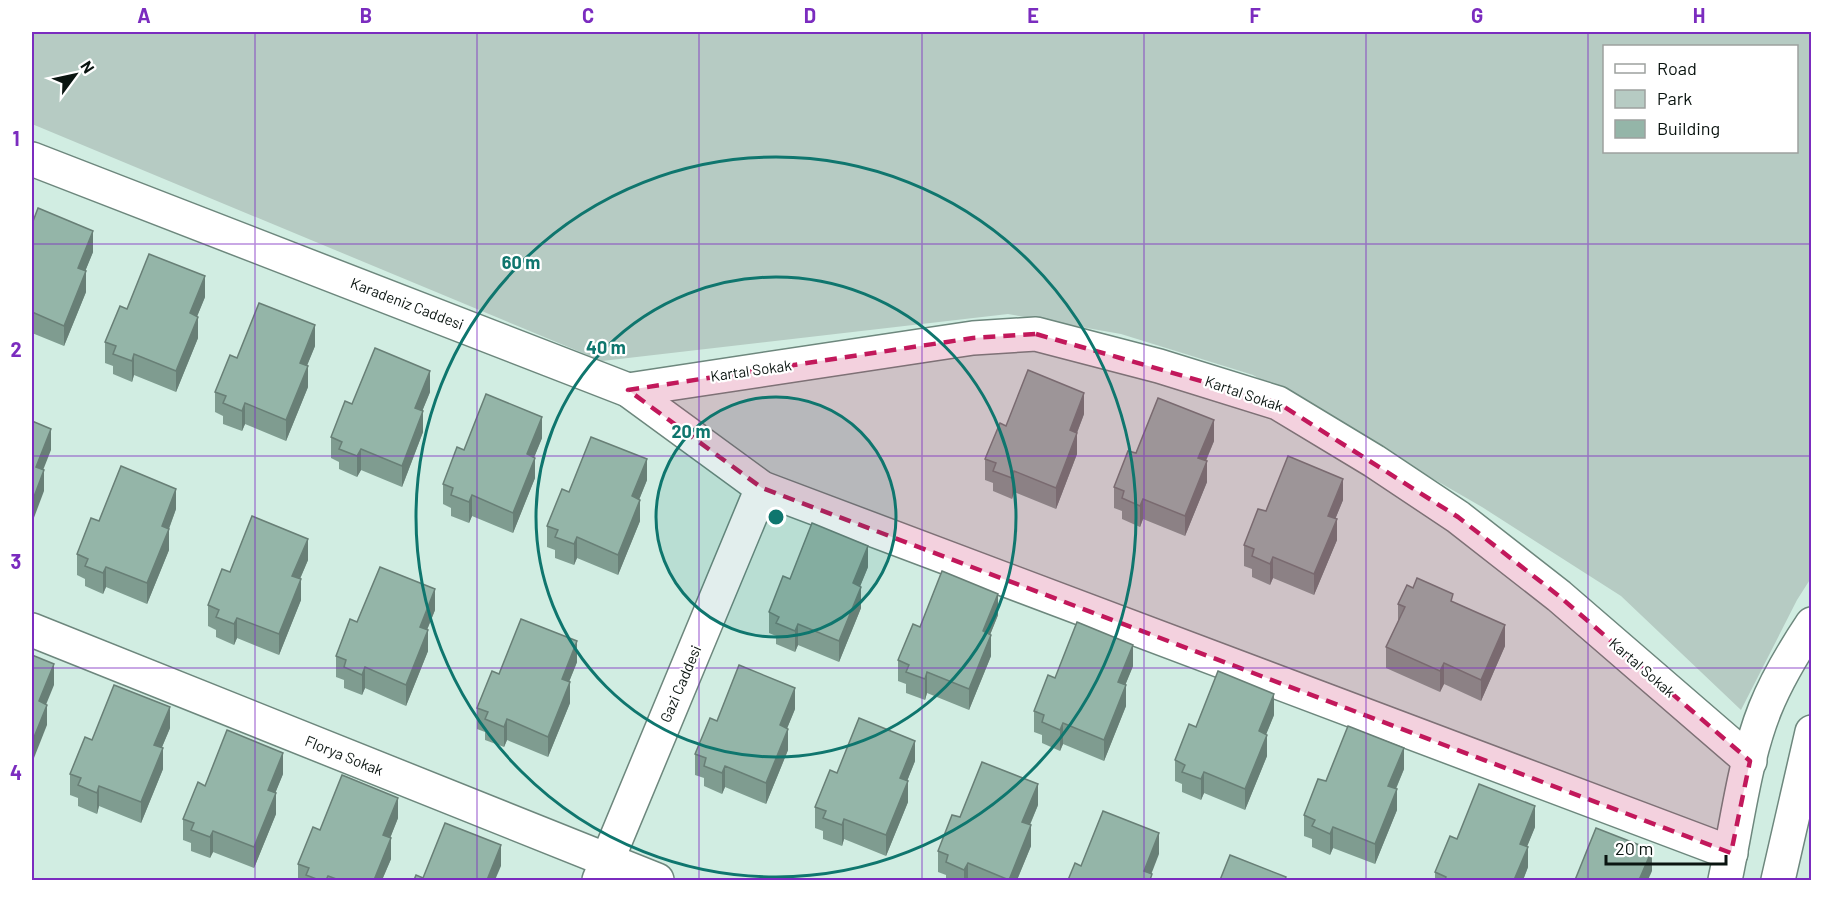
<svg xmlns="http://www.w3.org/2000/svg" width="1843" height="912" viewBox="0 0 1843 912" font-family="Barlow,sans-serif">
<rect width="100%" height="100%" fill="#d1ede2"/>
<path fill="#b6cbc3" fill-rule="evenodd" d="M32 32H1811V578L1797 600 1741 710 1621 596 1482 507 1253 375 1121 334 1008 314 602 361 32 124ZM1604 46H1796V152H1604Z"/>
<g fill="none" stroke-linecap="round" stroke-linejoin="round">
<g stroke="#6d877d" stroke-width="36">
<g id="minor">
<path d="M32 159 628 390 762 488 1731 853"/>
<path d="M628 390 973 338 1036 334 1159 366 1278 403 1374 461 1458 517 1559 596 1750 761"/>
<path d="M32 630 657 880"/>
<path d="M599 880 762 488"/>
</g>
</g>
<g stroke="#6d877d" stroke-width="36">
<g id="tertiary">
<path d="M1725 880C1737 825 1744 762 1765 709 1777 679 1794 651 1812 624"/>
<path d="M1778 880 1812 732"/>
</g>
</g>
<use href="#minor" stroke="#fff" stroke-width="33"/>
<use href="#tertiary" stroke="#fff" stroke-width="33"/>
</g>
<g fill="#7f9c90">
<path d="M32 224 93 252 85 271 86 292 64 346 32 333Z"/>
<path d="M205 297 197 316 198 338 176 392 134 375 132 382 113 374V366L105 363V342L127 309Z"/>
<path d="M315 346 307 365 308 387 286 441 245 424 242 431 223 424V416L215 412V392L237 358Z"/>
<path d="M430 392 422 411 423 432 402 487 361 470 357 477 339 469V462L331 458V437L352 404Z"/>
<path d="M1084 414 1077 433V454L1056 509 1014 492 1012 499 993 491V483L985 480V459L1006 426Z"/>
<path d="M542 438 534 457 535 478 513 533 472 516 469 523 451 516V508L443 504V484L464 450Z"/>
<path d="M1214 441 1206 461 1207 482 1185 536 1143 519 1140 527 1122 519V511L1114 508V487L1136 453Z"/>
<path d="M647 480 639 500 640 521 618 575 577 558 574 565 555 558V550L547 547V526L569 492Z"/>
<path d="M1343 500 1335 519 1337 540 1314 595 1273 578 1270 585 1252 577V569L1244 566V545L1266 511Z"/>
<path d="M176 509 169 529V550L147 604 106 587 103 594 85 586V579L77 575V554L99 521Z"/>
<path d="M308 560 300 579 301 600 279 655 237 638 234 645 216 637V630L208 626V605L230 572Z"/>
<path d="M868 567 860 586 861 608 839 662 798 645 795 652 776 644V636L769 633V612L790 579Z"/>
<path d="M1413 588 1453 602 1505 646 1481 701 1444 684 1440 692 1386 668V647L1398 622V604Z"/>
<path d="M435 610 427 630 428 651 406 706 365 688 362 695 344 688V680L336 677V656L357 622Z"/>
<path d="M998 615 990 635 991 656 969 710 927 693 925 700 906 693V684L898 681V660L920 627Z"/>
<path d="M577 662 569 682 570 703 548 757 507 740 504 747 485 740V732L477 729V708L499 674Z"/>
<path d="M1133 666 1125 685 1126 706 1104 761 1063 744 1060 751 1042 743V735L1034 732V711L1055 678Z"/>
<path d="M795 709 787 728 788 750 766 804 725 787 722 794 704 786V778L695 775V754Z"/>
<path d="M1274 715 1266 734 1267 756 1245 810 1204 793 1201 800 1182 792V784L1175 781V760L1196 727Z"/>
<path d="M170 728 162 747 163 769 141 823 99 806 97 814 78 806V798L70 795V774L92 740Z"/>
<path d="M915 761 907 781 908 802 886 856 844 839 842 846 823 839V831L815 828V807L837 773Z"/>
<path d="M1404 769 1396 789 1397 810 1375 864 1333 848 1330 855 1312 847V839L1304 836V815L1326 781Z"/>
<path d="M283 774 275 793 276 814 254 868 213 852 210 858 191 851V843L183 840V819L205 786Z"/>
<path d="M1038 805 1030 825 1031 846 1017 880H946V875L938 872V851Z"/>
<path d="M398 818 390 838 391 859 382 880H298V864L320 830Z"/>
<path d="M1535 827 1527 846 1528 867 1523 880H1435V872L1457 839Z"/>
</g>
<g fill="#687f76">
<path d="M93 231V252L78 289V268Z"/>
<path d="M86 271V292L64 346V326Z"/>
<path d="M205 276V297L190 334V313Z"/>
<path d="M198 317V338L176 392V371Z"/>
<path d="M315 325V346L300 383V363Z"/>
<path d="M134 354V375L132 382V361Z"/>
<path d="M308 366V387L286 441V420Z"/>
<path d="M430 371V392L415 429V408Z"/>
<path d="M1084 393V414L1070 451V430Z"/>
<path d="M245 403V424L242 431V411Z"/>
<path d="M423 411V432L402 487V466Z"/>
<path d="M542 417V438L527 475V454Z"/>
<path d="M1214 420V441L1198 479V458Z"/>
<path d="M51 429V450L36 488V467Z"/>
<path d="M1077 433V454L1056 509V488Z"/>
<path d="M361 449V470L357 477V456Z"/>
<path d="M535 458V478L513 533V513Z"/>
<path d="M647 459V480L632 517V496Z"/>
<path d="M1207 461V482L1185 536V516Z"/>
<path d="M44 470V491L32 523V502Z"/>
<path d="M1014 471V492L1012 499V478Z"/>
<path d="M1343 479V500L1328 537V516Z"/>
<path d="M176 489V509L162 547V526Z"/>
<path d="M472 495V516L469 523V502Z"/>
<path d="M1143 499V519L1140 527V506Z"/>
<path d="M640 500V521L618 575V555Z"/>
<path d="M1337 519V540L1314 595V574Z"/>
<path d="M169 529V550L147 604V583Z"/>
<path d="M577 537V558L574 565V544Z"/>
<path d="M308 539V560L292 597V576Z"/>
<path d="M868 546V567L853 604V583Z"/>
<path d="M1273 557V578L1270 585V564Z"/>
<path d="M106 567V587L103 594V573Z"/>
<path d="M301 579V600L279 655V634Z"/>
<path d="M861 587V608L839 662V641Z"/>
<path d="M435 589V610L420 647V627Z"/>
<path d="M998 594V615L983 652V631Z"/>
<path d="M237 618V638L234 645V624Z"/>
<path d="M798 624V645L795 652V631Z"/>
<path d="M1505 625V646L1481 701V680Z"/>
<path d="M428 630V651L406 706V685Z"/>
<path d="M991 635V656L969 710V689Z"/>
<path d="M577 641V662L562 699V679Z"/>
<path d="M1133 645V666L1118 703V682Z"/>
<path d="M1444 663V684L1440 692V671Z"/>
<path d="M54 664V685L39 722V701Z"/>
<path d="M365 667V688L362 695V675Z"/>
<path d="M927 672V693L925 700V679Z"/>
<path d="M570 682V703L548 757V737Z"/>
<path d="M1126 685V706L1104 761V740Z"/>
<path d="M795 688V709L780 746V725Z"/>
<path d="M1274 694V715L1259 752V731Z"/>
<path d="M47 705V725L32 763V742Z"/>
<path d="M170 707V728L154 766V745Z"/>
<path d="M507 719V740L504 747V727Z"/>
<path d="M1063 723V744L1060 751V730Z"/>
<path d="M788 729V750L766 804V783Z"/>
<path d="M1267 735V756L1245 810V789Z"/>
<path d="M915 741V761L900 799V778Z"/>
<path d="M163 748V769L141 823V802Z"/>
<path d="M1404 748V769L1388 807V786Z"/>
<path d="M283 753V774L268 811V790Z"/>
<path d="M725 766V787L722 794V773Z"/>
<path d="M1204 772V793L1201 800V779Z"/>
<path d="M908 781V802L886 856V835Z"/>
<path d="M1038 784V805L1022 843V822Z"/>
<path d="M99 786V806L97 814V793Z"/>
<path d="M1397 789V810L1375 864V844Z"/>
<path d="M276 793V814L254 868V847Z"/>
<path d="M398 798V818L383 856V835Z"/>
<path d="M1535 806V827L1520 864V844Z"/>
<path d="M844 819V839L842 846V825Z"/>
<path d="M1031 825V846L1017 880H1009Z"/>
<path d="M1333 827V848L1330 855V834Z"/>
<path d="M213 831V852L210 858V837Z"/>
<path d="M1159 833V854L1149 880 1144 871Z"/>
<path d="M391 838V859L382 880H374Z"/>
<path d="M501 845V866L495 880H487Z"/>
<path d="M1528 847V867L1523 880H1514Z"/>
<path d="M1652 850V871L1648 880H1639Z"/>
<path d="M968 863V880H964V870Z"/>
</g>
<g fill="#94b5a8" stroke="#687f76" stroke-width="1.5">
<path d="M38 208 93 231 78 268 86 271 64 326 32 312V224Z"/>
<path d="M149 254 205 276 190 313 198 317 176 371 134 354 132 361 113 354 116 346 105 342 120 306 127 309Z"/>
<path d="M259 303 315 325 300 363 308 366 286 420 245 403 242 411 223 403 226 396 215 392 230 355 237 358Z"/>
<path d="M375 348 430 371 415 408 423 411 402 466 361 449 357 456 339 449 342 442 331 437 345 401 352 404Z"/>
<path d="M1028 370 1084 393 1070 430 1077 433 1056 488 1014 471 1012 478 993 471 996 463 985 459 1000 423 1006 426Z"/>
<path d="M486 394 542 417 527 454 535 458 513 513 472 495 469 502 451 495 453 488 443 484 457 447 464 450Z"/>
<path d="M1158 398 1214 420 1198 458 1207 461 1185 516 1143 499 1140 506 1122 498 1124 491 1114 487 1128 451 1136 453Z"/>
<path d="M32 421 51 429 36 467 44 470 32 502Z"/>
<path d="M591 437 647 459 632 496 640 500 618 555 577 537 574 544 555 537 558 530 547 526 562 489 569 492Z"/>
<path d="M1288 456 1343 479 1328 516 1337 519 1314 574 1273 557 1270 564 1252 556 1254 549 1244 545 1258 509 1266 511Z"/>
<path d="M121 466 176 489 162 526 169 529 147 583 106 567 103 573 85 566 88 559 77 554 91 518 99 521Z"/>
<path d="M252 516 308 539 292 576 301 579 279 634 237 618 234 624 216 617 219 610 208 605 222 569 230 572Z"/>
<path d="M812 523 868 546 853 583 861 587 839 641 798 624 795 631 776 623 779 617 769 612 783 576 790 579Z"/>
<path d="M380 567 435 589 420 627 428 630 406 685 365 667 362 675 344 667 346 660 336 656 350 619 357 622Z"/>
<path d="M942 571 998 594 983 631 991 635 969 689 927 672 925 679 906 672 909 665 898 660 913 624 920 627Z"/>
<path d="M1417 578 1453 594 1451 601 1505 625 1481 680 1444 663 1440 671 1386 647 1405 607 1398 604 1407 585 1413 588Z"/>
<path d="M521 619 577 641 562 679 570 682 548 737 507 719 504 727 485 719 488 712 477 708 492 671 499 674Z"/>
<path d="M1077 622 1133 645 1118 682 1126 685 1104 740 1063 723 1060 730 1042 722 1044 715 1034 711 1048 675 1055 678Z"/>
<path d="M32 655 54 664 39 701 47 705 32 742Z"/>
<path d="M739 665 795 688 780 725 788 729 766 783 725 766 722 773 704 766 706 758 695 754 710 718 717 721Z"/>
<path d="M1218 671 1274 694 1259 731 1267 735 1245 789 1204 772 1201 779 1182 772 1185 765 1175 760 1189 724 1196 727Z"/>
<path d="M114 685 170 707 154 745 163 748 141 802 99 786 97 793 78 785 81 778 70 774 85 737 92 740Z"/>
<path d="M859 718 915 741 900 778 908 781 886 835 844 819 842 825 823 818 826 811 815 807 830 770 837 773Z"/>
<path d="M1348 726 1404 748 1388 786 1397 789 1375 844 1333 827 1330 834 1312 826 1315 820 1304 815 1318 779 1326 781Z"/>
<path d="M227 730 283 753 268 790 276 793 254 847 213 831 210 837 191 830 194 823 183 819 198 782 205 786Z"/>
<path d="M982 762 1038 784 1022 822 1031 825 1009 880 968 863 964 870 946 862 948 855 938 851 952 815 960 817Z"/>
<path d="M342 775 398 798 383 835 391 838 374 880H339L328 876 326 880H319L306 875 309 868 298 864 313 827 320 830Z"/>
<path d="M1479 784 1535 806 1520 844 1528 847 1514 880H1445L1446 877 1435 872 1450 836 1457 839Z"/>
<path d="M1103 811 1159 833 1144 871 1152 874 1150 880H1068L1075 863 1081 866Z"/>
<path d="M445 823 501 845 487 880H414L416 875 423 878Z"/>
<path d="M1596 828 1652 850 1639 880H1575Z"/>
<path d="M1230 855 1286 877 1285 880H1220Z"/>
</g>
<path fill="#c2185b" fill-opacity="0.2" stroke="#c2185b" stroke-width="4.5" stroke-dasharray="12 8" stroke-linejoin="round" d="M1036 334 1278 403 1458 517 1559 596 1750 761 1731 853 762 488 628 390 973 338Z"/>
<path fill="none" stroke="#7b2cbf" stroke-width="1.5" stroke-opacity="0.55" d="M255 32V880M477 32V880M699 32V880M922 32V880M1144 32V880M1366 32V880M1588 32V880M32 244H1812M32 456H1812M32 668H1812"/>
<circle cx="776" cy="517" r="120" fill="#0f766e" fill-opacity=".12"/>
<g fill="none" stroke="#0f766e" stroke-width="3">
<circle cx="776" cy="517" r="120"/>
<circle cx="776" cy="517" r="240"/>
<circle cx="776" cy="517" r="360"/>
</g>
<g text-anchor="middle" stroke-width="4.5" stroke-linejoin="round" paint-order="stroke">
<g font-size="15" fill="#0a1410" stroke="#fff">
<text transform="translate(407 304) rotate(21)" y="5">Karadeniz Caddesi</text>
<text transform="translate(751 371) rotate(-8)" y="5">Kartal Sokak</text>
<text transform="translate(1244 394) rotate(19)" y="5">Kartal Sokak</text>
<text transform="translate(1642 668) rotate(41)" y="5">Kartal Sokak</text>
<text transform="translate(681 684) rotate(-67)" y="5">Gazi Caddesi</text>
<text transform="translate(344 756) rotate(22)" y="5">Florya Sokak</text>
</g>
</g>
<circle cx="776" cy="517" r="9" fill="#0f766e" stroke="#fff" stroke-width="3"/>
<g font-size="18" text-anchor="middle" font-weight="bold" fill="#0f766e" stroke="#fff" stroke-width="4.5" stroke-linejoin="round" paint-order="stroke">
<text x="521" y="269">60 m</text>
<text x="606" y="354">40 m</text>
<text x="691" y="438">20 m</text>
</g>
<rect width="1843" height="912" fill="none" stroke="#ffffff" stroke-width="66"/>
<rect x="1603" y="45" width="195" height="108" fill="#ffffff" stroke="#9da19f" stroke-width="1.5"/>
<rect x="1615" y="64" width="30" height="9" fill="#ffffff" stroke="#9da19f" stroke-width="1.5"/>
<text x="1657" y="75" font-size="18" fill="#0a1410">Road</text>
<rect x="1615" y="90" width="30" height="18" fill="#b6cbc3" stroke="#9da19f" stroke-width="1.5"/>
<text x="1657" y="105" font-size="18" fill="#0a1410">Park</text>
<rect x="1615" y="120" width="30" height="18" fill="#94b5a8" stroke="#9da19f" stroke-width="1.5"/>
<text x="1657" y="135" font-size="18" fill="#0a1410">Building</text>
<g transform="translate(75 75) rotate(57)" stroke="#ffffff" stroke-width="4.5" paint-order="stroke">
<path d="M0-4.5L10 22L0 15L-10 22Z" fill="#0a1410"/>
<text y="-9" font-size="16" font-weight="bold" text-anchor="middle" fill="#0a1410">N</text>
</g>
<path d="M1606 855v9h120v-9" fill="none" stroke="#0a1410" stroke-width="3"/>
<text x="1615" y="855" font-size="18" fill="#0a1410" stroke="#ffffff" stroke-width="4.5" paint-order="stroke">20 m</text>
<rect x="33" y="33" width="1777" height="846" fill="none" stroke="#7b2cbf" stroke-width="2"/>
<g font-size="20" text-anchor="middle" font-weight="bold" fill="#7b2cbf">
<text x="144" y="23">A</text>
<text x="366" y="23">B</text>
<text x="588" y="23">C</text>
<text x="810" y="23">D</text>
<text x="1033" y="23">E</text>
<text x="1255" y="23">F</text>
<text x="1477" y="23">G</text>
<text x="1699" y="23">H</text>
<text x="16" y="146">1</text>
<text x="16" y="357">2</text>
<text x="16" y="569">3</text>
<text x="16" y="780">4</text>
</g>
</svg>
